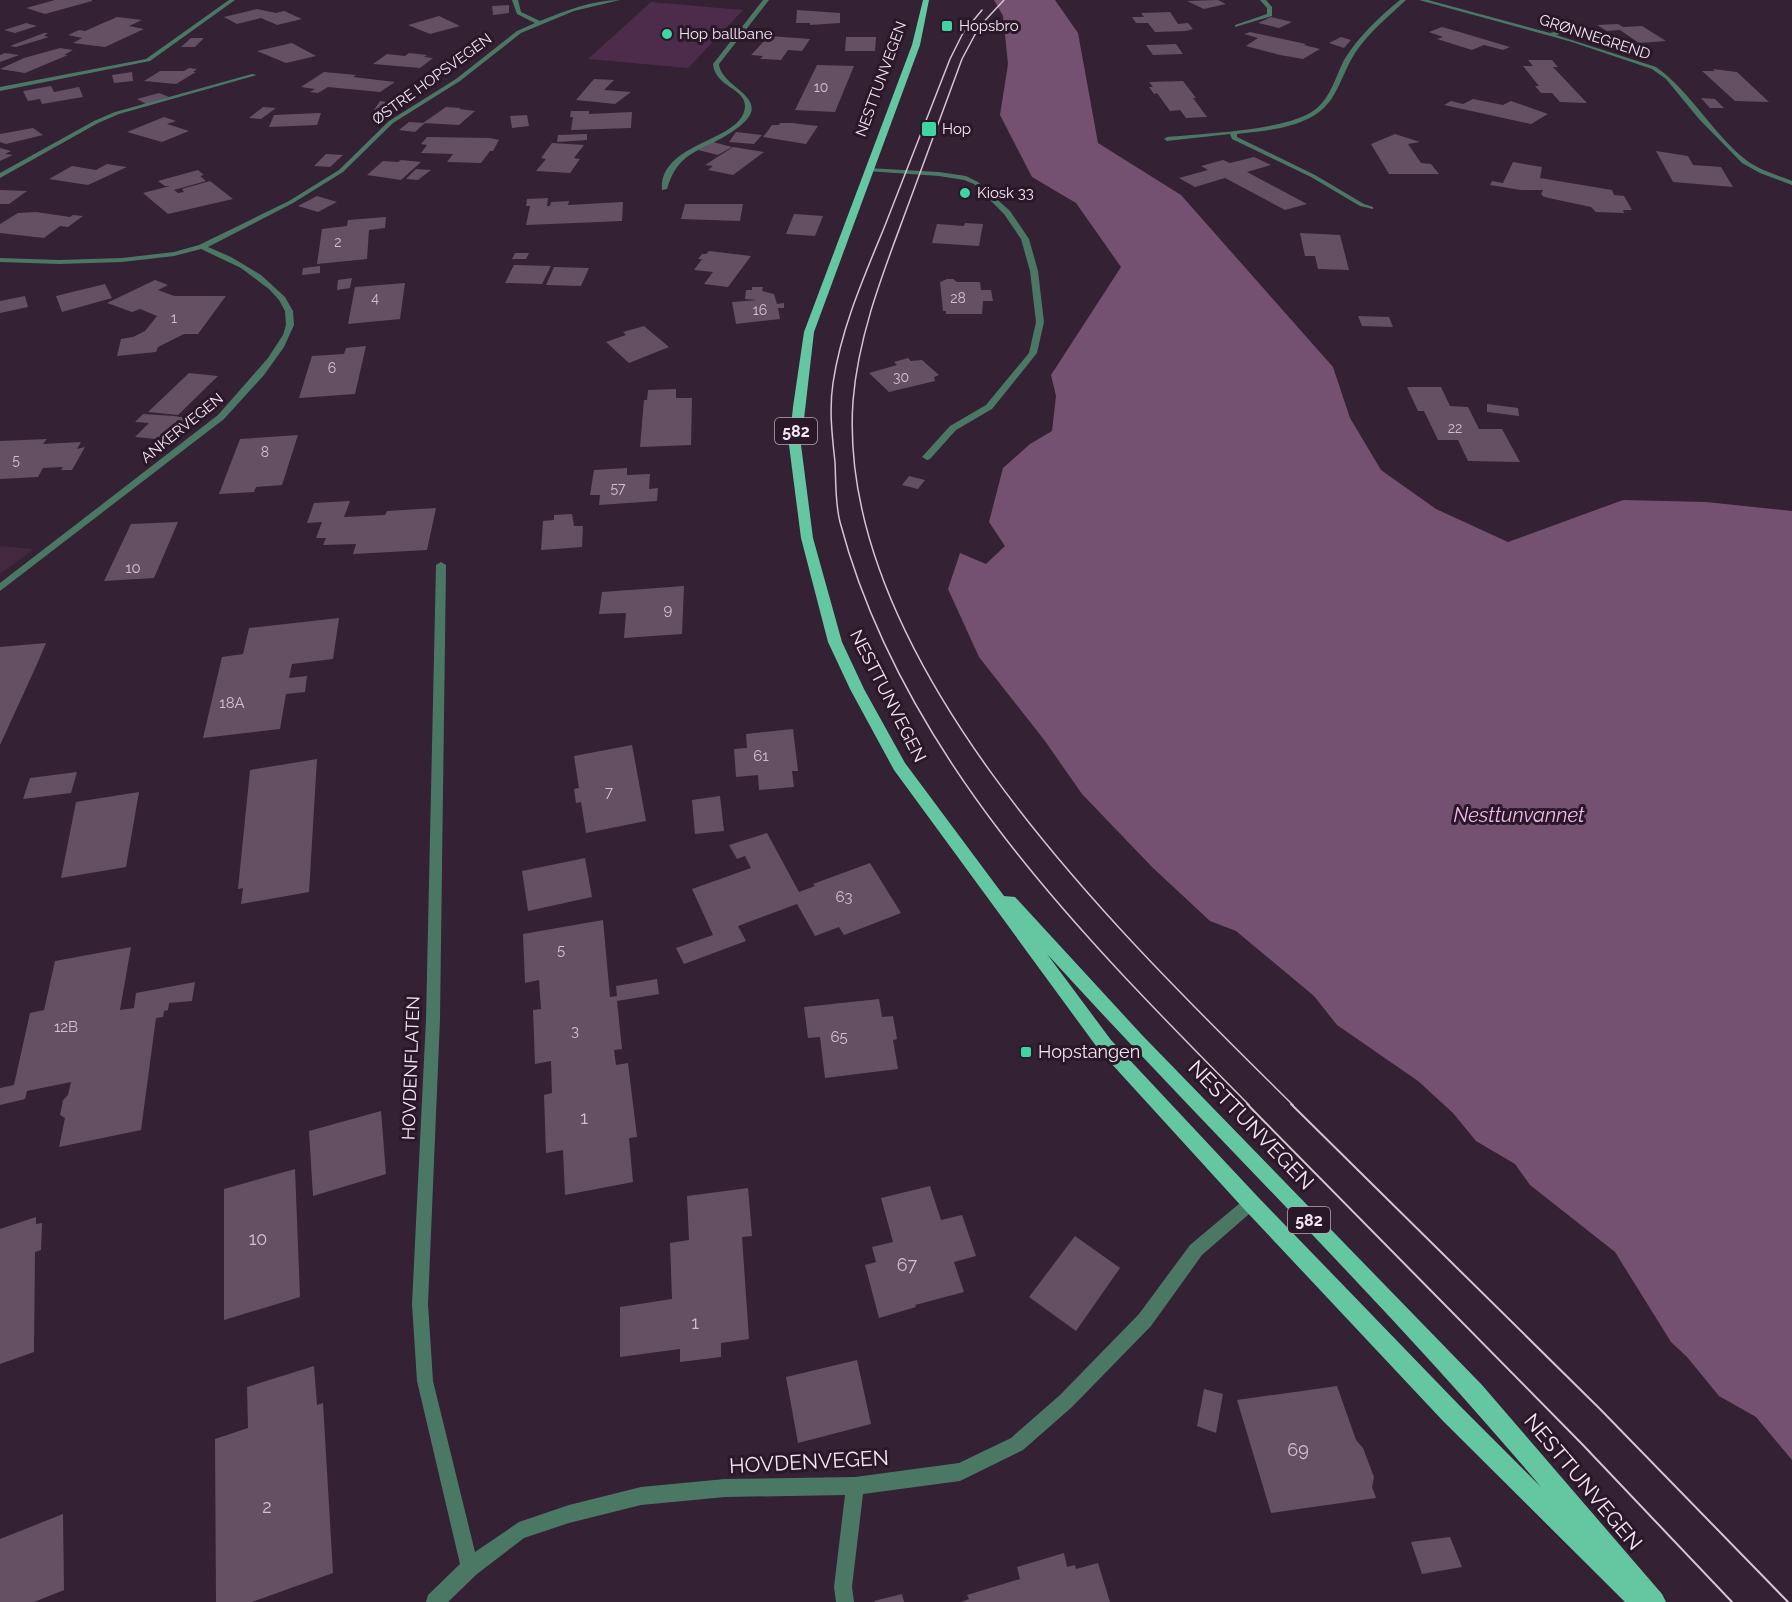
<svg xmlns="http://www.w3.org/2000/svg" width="1792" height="1602" viewBox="0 0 1792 1602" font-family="Raleway,sans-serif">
<rect width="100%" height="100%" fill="#342133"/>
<path fill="#422940" d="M0 546 34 549 0 574Z"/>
<path fill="#4c2c4a" d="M651 2 743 10 688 68 588 59Z"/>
<path fill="#745071" d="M994 0H1055L1078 33 1098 143 1181 195 1333 367 1350 418 1381 470 1436 509 1508 542 1623 500 1706 502 1792 511V1460L1756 1417 1719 1396 1687 1357 1671 1342 1615 1252 1530 1185 1515 1164 1476 1141 1453 1113 1418 1081 1337 1025 1314 996 1236 931 1210 921 1152 867 1082 794 1045 741 979 657 948 589 960 553 986 564 1005 546 989 522 1003 468 1030 444 1052 431 1056 396 1051 375 1121 267 1076 203 1032 177 1000 115 1008 64 1003 16Z"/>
<g fill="#655063">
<path d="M55 0H92V1L45 14 26 8Z"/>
<path d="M1218 0 1226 4 1204 9 1187 1Z"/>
<path d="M509 5V13L493 15 492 6Z"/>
<path d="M257 9 276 13 284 11 302 19 277 25 261 18 237 24 224 17Z"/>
<path d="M797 10 840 13V23L810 25V23H796Z"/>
<path d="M1170 12 1178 24 1188 23 1193 29 1186 31 1155 32 1148 23H1136L1132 17H1144L1141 13Z"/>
<path d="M439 16 460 26 430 34 408 25Z"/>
<path d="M117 17 142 20 129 26 144 29 105 47 73 43 82 38 68 35 79 30 85 31Z"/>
<path d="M1271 17 1292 22 1279 28 1258 23Z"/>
<path d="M26 23 37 26 15 33 4 30Z"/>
<path d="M1618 24 1623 27 1642 26 1666 41 1639 43 1620 30 1607 31 1597 25Z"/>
<path d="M1442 27 1456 31 1510 47 1503 50 1484 45 1472 50 1437 39 1443 37 1429 32Z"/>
<path d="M1250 32 1306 44 1304 45 1320 49 1303 59 1280 55 1246 46 1258 38 1244 34Z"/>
<path d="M44 33H48L44 36 49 37 16 47 10 46Z"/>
<path d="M769 36 810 39 802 51 788 50 781 60 760 59 763 56 751 55Z"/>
<path d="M846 37H876L875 51H845Z"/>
<path d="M1341 37 1351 40 1344 48 1329 43Z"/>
<path d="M191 38H204L195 47H181Z"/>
<path d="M292 43 316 56 286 63 257 51Z"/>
<path d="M1176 44 1183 54 1153 55 1146 45Z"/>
<path d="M60 48 73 50 64 55H68L25 73 0 69 24 58Z"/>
<path d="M5 53 19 55 0 62V55Z"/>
<path d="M409 53 427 55 424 57 433 58 420 68 373 64 387 54 405 56Z"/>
<path d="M1528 60H1552L1558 67H1553L1587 103 1560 102 1552 93H1541L1535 86H1539L1523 66H1533Z"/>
<path d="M817 65 854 66 835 112 795 110Z"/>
<path d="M189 68 197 69 193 72H196L176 84 144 81 160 71H184Z"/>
<path d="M1713 69 1737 72 1769 102 1735 101 1702 71H1715Z"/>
<path d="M132 72 133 81 114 83 112 75Z"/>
<path d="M324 72 356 75 353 77 395 82 380 92 328 87 318 93 310 92 315 89 301 87Z"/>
<path d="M594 79 614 80 604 90 631 92 615 104 576 100Z"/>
<path d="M1183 81 1196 98H1193L1207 117 1186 118 1180 110 1170 111 1157 93 1154 94 1149 87H1153L1149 82Z"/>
<path d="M51 86 54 92 79 87 83 97 42 104 40 99 28 101 23 91Z"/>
<path d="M159 93 169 97 146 104 137 99Z"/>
<path d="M1701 98 1715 99 1724 108H1710Z"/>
<path d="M1473 99 1503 105 1511 101 1548 114 1531 124 1444 105 1451 101 1463 104Z"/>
<path d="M380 101 395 103 389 107 393 108 388 112 374 110Z"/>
<path d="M263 107 276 108 261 119 249 118Z"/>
<path d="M446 107 461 108 459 109 475 111 459 125 423 123Z"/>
<path d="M571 111H589V114L632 112 631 128 571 130 573 117H570Z"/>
<path d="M321 113 317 125 269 127 274 115Z"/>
<path d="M527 115 529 126 512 128 510 116Z"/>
<path d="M164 117 176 121 167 124 189 131 162 142 127 132Z"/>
<path d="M409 122 425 123 415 132 399 130Z"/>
<path d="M780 123H792L818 126 806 144 763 137 772 125H779Z"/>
<path d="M33 128 43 135 6 144 0 142V134Z"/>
<path d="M736 132 762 135 754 144 729 142Z"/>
<path d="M587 134V140L557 142 558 135Z"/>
<path d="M1395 134 1420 142 1408 144 1421 163 1431 164 1439 174H1389L1371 144Z"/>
<path d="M427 137 490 138 499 140 493 151H490L481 163 447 162 453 154 421 153 427 145 421 144Z"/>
<path d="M713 142 732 147 718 155 698 150Z"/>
<path d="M552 143 584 145 574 158 580 159 570 173 536 171 546 159 541 158Z"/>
<path d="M733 147 764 152 733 175 708 170 713 166 705 165Z"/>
<path d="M0 148 11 151 5 154 13 155 0 161Z"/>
<path d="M1656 151 1688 156 1693 165 1721 167 1733 187 1673 182Z"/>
<path d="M326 154 343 155 330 167 314 166Z"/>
<path d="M1254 157 1271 165 1247 172 1307 204 1285 210 1225 178 1195 187 1179 178 1208 170 1201 166 1223 160 1230 163Z"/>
<path d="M401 160 421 162 401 180 367 175 383 161 398 162Z"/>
<path d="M1513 162 1542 167 1540 178 1612 190 1614 195 1624 196 1632 210H1623L1624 213 1596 212 1591 207 1544 197 1541 194 1543 190H1521L1490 185 1492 181 1503 183Z"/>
<path d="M107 164 127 167 88 185 49 179 72 166 96 170Z"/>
<path d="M416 169 431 170 418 180 406 179Z"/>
<path d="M198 170 204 175 200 176 206 181 174 190 178 193 184 192 182 189 210 181 233 199 168 214 143 193 170 186H165L158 181Z"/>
<path d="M0 190 27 191 9 204H0Z"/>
<path d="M317 196 337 202 318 212 298 206Z"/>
<path d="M548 198 547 206H550L551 202 569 201 568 205 623 202 622 221 526 225 530 206H526L527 199Z"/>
<path d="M685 204H743L740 221 681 219Z"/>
<path d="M36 212 70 217 73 215 83 216 68 227 60 226 44 238 0 233V224L18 213Z"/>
<path d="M794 214 823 216 815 236 786 234Z"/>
<path d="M386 217 385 228 369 230 367 259 317 264 322 229 347 226 348 220Z"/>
<path d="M965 223 983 224 979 246 932 243 937 224 964 226Z"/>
<path d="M1300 233 1340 235 1349 270 1318 269 1315 256H1305Z"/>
<path d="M709 251 751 256 728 287 704 284 713 272 694 270 702 259H698L702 254H706Z"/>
<path d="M515 253H529L526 259H512Z"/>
<path d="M514 265 551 266 542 284 505 283Z"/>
<path d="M320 266V273L302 275 303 268Z"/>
<path d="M554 267 589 268 581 286 546 285Z"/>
<path d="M352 278 350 288 337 290 338 280Z"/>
<path d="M947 279H953L957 282H980L981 290H991L993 301H983L982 314H946V311H943L940 282Z"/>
<path d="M155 280 168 285 158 290 174 296H226L198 334H184L158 347 156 352 117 356 121 339 133 337 145 331 157 316 140 309 132 312 107 303Z"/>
<path d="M405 283 400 319 348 324 355 287Z"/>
<path d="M105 284 112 298 62 312 56 296Z"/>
<path d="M752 287H763L762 291 774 294 777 304 784 303V308H778L780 319 736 324 732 302 757 300 745 299 746 290H752Z"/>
<path d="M25 296 28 307 0 313V301Z"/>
<path d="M1358 316 1389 317 1393 327 1362 326Z"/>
<path d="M644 326 669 347 629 363 606 342 626 335 623 332Z"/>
<path d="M366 346 355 394 299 398 312 356 344 354 346 348Z"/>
<path d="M908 358 911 361 922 360 939 375 934 377 935 381 889 392 869 373 897 365 894 362Z"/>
<path d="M189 373 218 376 178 415 148 412Z"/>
<path d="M1407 387H1441L1450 406 1468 407 1479 429H1502L1520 462 1468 461 1458 440H1438L1424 411H1418Z"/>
<path d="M676 389V398H692L691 445 640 447 644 400H647L648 390Z"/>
<path d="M1487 404 1518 408 1519 416 1487 412Z"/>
<path d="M143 414 174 416 187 418 166 440 135 437 149 423 135 422Z"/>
<path d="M298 435 282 485 256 487 254 492 219 494 240 439Z"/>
<path d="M47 439 43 444 81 442 77 449 85 447 72 470H61L63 467 43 468 38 477 0 479V441Z"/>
<path d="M627 468V475L650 474 649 489 658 488 657 501 599 505 600 495H590L594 470Z"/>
<path d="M909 476 925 480 918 489 902 485Z"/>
<path d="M350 501 344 517 385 515 387 511 436 508 427 550 353 554 356 544 323 545 326 538H316L322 522 307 523 314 503Z"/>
<path d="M572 514 574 526H583L582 547 541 550 543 521 554 520V515Z"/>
<path d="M178 522 154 578 104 581 131 524Z"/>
<path d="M684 586 682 634 624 638 626 613 599 614 602 592Z"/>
<path d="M339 618 333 659 292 664 289 678 307 676 305 692 286 694 280 729 203 738 222 657 243 654 249 628Z"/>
<path d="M46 643 38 662 0 745V647Z"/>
<path d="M793 729 798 771H792L794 787 759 790 758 775 736 777 734 749 747 748 746 734Z"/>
<path d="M632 745 646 821 586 833 581 802 576 803 574 789 579 788 574 756Z"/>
<path d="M317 759 309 892 241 904 243 888 238 889 250 770Z"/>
<path d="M77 772 71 793 23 799 30 778Z"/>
<path d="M139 792 126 867 61 878 76 802Z"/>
<path d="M720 796 724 831 695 834 692 800Z"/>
<path d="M767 833 799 892 815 886 813 884 870 863 901 913 844 935 839 927 815 936 797 904 738 926 746 941 684 964 676 948 713 935 692 889 751 868 745 856 737 859 729 845Z"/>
<path d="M585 858 592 897 528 911 522 871Z"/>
<path d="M603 920 610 997 617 996 616 986 657 979 659 994 617 1001 622 1049 614 1050 616 1065 628 1063 637 1137 629 1138 633 1182 565 1195 563 1150 546 1153 544 1095 552 1093 551 1061 535 1064 533 1010 541 1009 539 980 525 983 523 934Z"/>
<path d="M131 947 120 1010 134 1008 136 993 195 982 192 1001 169 1003 168 1010 164 1011 163 1017 156 1018 141 1130 59 1147 65 1118 60 1115 63 1100 68 1095 71 1082 27 1091 25 1099 0 1105V1088L14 1085 30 1013 44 1010 55 961Z"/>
<path d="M879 999 882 1017 893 1016 897 1039 893 1040 898 1069 825 1078 820 1037 808 1038 804 1007Z"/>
<path d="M381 1111 386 1174 313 1196 309 1131Z"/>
<path d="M295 1169 300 1297 224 1320V1189Z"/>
<path d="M930 1186 941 1220 962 1215 976 1256 954 1262 964 1292 915 1305 916 1307 879 1318 865 1265 876 1262 872 1247 893 1242 881 1198Z"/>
<path d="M748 1188 752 1236 742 1237 749 1339 721 1343V1357L680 1362V1349L620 1357V1307L672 1299 670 1243 689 1240 687 1196Z"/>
<path d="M36 1217V1224L42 1223 41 1250 35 1252 34 1352 0 1364V1229Z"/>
<path d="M1075 1236 1120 1268 1076 1331 1029 1297Z"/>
<path d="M857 1360 871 1424 798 1443 786 1377Z"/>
<path d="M314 1366 317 1405 323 1403 333 1573 252 1602H216L215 1439 248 1428 247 1387Z"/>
<path d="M1337 1386 1356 1440 1363 1448 1374 1477 1372 1487 1376 1498 1271 1513 1237 1400Z"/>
<path d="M1204 1389 1223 1394 1216 1433 1197 1426Z"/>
<path d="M63 1514 64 1590 34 1602H0V1539Z"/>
<path d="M1450 1537 1462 1567 1422 1574 1411 1542Z"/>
<path d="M1064 1553 1067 1567 1075 1565 1076 1569 1098 1563 1110 1602H961L969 1599 967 1595 1020 1579 1017 1567Z"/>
<path d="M902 1594 904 1602H875L874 1601Z"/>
</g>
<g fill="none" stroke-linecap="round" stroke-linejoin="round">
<g fill="#4b7865" fill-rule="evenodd">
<path d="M229 0H235L150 61 0 91V87L146 59Z"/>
<path d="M512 0H518L521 12 540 21C565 11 592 0 620 0L574 11 521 33 460 81 393 123 343 172 293 203 208 247 231 257 261 275 285 297 293 311 294 325 284 347 264 375 224 419 0 591V583L218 415 268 358 283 335 286 325 285 311 279 300 269 289 241 268 201 249 174 256 122 262 59 264 0 262V258L59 260 122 258 174 252 199 245 289 201 339 170 389 121 456 79 517 31 535 23 517 14Z"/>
<path d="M763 0H769L719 64C721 91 786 99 727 135 697 153 678 152 667 189L662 190C659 141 744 142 745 106 745 88 715 87 713 64Z"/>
<path d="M1260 0H1266L1272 7V16L1235 27V25L1267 14V8Z"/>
<path d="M1400 0H1406C1388 17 1369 32 1355 53 1346 67 1341 84 1332 98 1313 128 1269 130 1237 134V137L1315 175 1364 204 1373 207V209L1360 206 1311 177 1232 139 1230 134 1167 141 1164 139 1167 137C1204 133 1291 131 1317 108 1331 96 1336 76 1344 60 1358 37 1379 17 1400 0Z"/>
<path d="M1419 0H1428L1550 33 1581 26V28L1556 35 1656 67C1691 92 1712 133 1746 160 1759 170 1777 175 1792 181V185L1760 173 1742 163 1699 119 1666 79 1652 69 1572 42Z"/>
<path d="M252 74 257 75 119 114 98 123 0 178V173L94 121 115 112Z"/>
<path d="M868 168 939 172 966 176 978 182 1010 211 1029 239 1038 271 1044 322 1037 353 992 409 956 430 930 459 927 460 922 457 950 426 986 405 1029 353 1036 322 1030 271 1021 239 1004 214 974 184 964 180 939 176 866 171V169Z"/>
<path d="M441 562 446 565 440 1019 428 1304 433 1381 475 1552 519 1522 569 1505 641 1487 725 1479 855 1477 959 1463 1011 1438 1060 1395 1139 1314 1190 1245 1246 1198 1251 1196 1256 1198 1259 1203 1256 1208 1202 1255 1151 1326 1072 1407 1023 1450 960 1481 863 1494 852 1587 854 1602H836L834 1587 845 1495 725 1497 641 1505 569 1523 524 1538 477 1574 448 1602H426L428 1595 460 1564 417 1381 412 1304 426 1019 436 565Z"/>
</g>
<path fill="#65c7a1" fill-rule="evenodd" d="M923 0H929L920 45 814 332 801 445 813 538 842 642 864 689 905 763 1004 896 1015 897 1142 1035 1482 1385 1662 1594 1666 1602H1625L1443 1421 1244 1209 1099 1050 894 770 850 689 828 642 801 538 789 445 793 407 804 332 912 45ZM1047 954C1210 1133 1385 1302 1541 1487L1459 1405 1258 1197 1111 1040Z"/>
<g stroke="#d3c5d2" stroke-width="1.5">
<path d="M1004 0 979 27 962 59C942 112 923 166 903 219 881 278 858 338 853 401 835 662 1121 935 1293 1105"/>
<path d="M982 10 963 33 950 59C928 115 906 172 884 228 863 279 841 329 833 383 829 409 832 435 835 462 836 481 835 503 840 522 902 757 1083 937 1249 1105"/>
</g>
<g stroke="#d3c5d2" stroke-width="2">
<path d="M1247 1104 1582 1444 1732 1602"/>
<path d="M1291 1104 1600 1409 1788 1602"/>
</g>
</g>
<g fill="#3fd4a2" stroke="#2a1829" stroke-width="2">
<rect x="941" y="20" width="12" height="12" rx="3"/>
<circle cx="667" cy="34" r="6"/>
<rect x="921" y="121" width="16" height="16" rx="3"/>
<circle cx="965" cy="193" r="6"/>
<rect x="1020" y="1046" width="12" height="12" rx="3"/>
</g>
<g text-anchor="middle" stroke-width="6" stroke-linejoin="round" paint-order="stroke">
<g font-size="14" fill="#d0c0ce">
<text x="821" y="92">10</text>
<text x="338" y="247">2</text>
<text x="375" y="303">4</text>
<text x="958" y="303">28</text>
<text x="760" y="315">16</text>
<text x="174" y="323">1</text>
<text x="332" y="373">6</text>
<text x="901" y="382">30</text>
<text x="1455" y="433">22</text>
<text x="265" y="457">8</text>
<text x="16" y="465">5</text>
<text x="618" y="493">57</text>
</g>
<g font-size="15" fill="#f3e6f2" stroke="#2a1829" text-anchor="start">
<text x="959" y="31">Hopsbro</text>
<text x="679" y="39">Hop ballbane</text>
<text x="942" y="134">Hop</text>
<text x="977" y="198">Kiosk 33</text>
</g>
<g font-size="15" fill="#f3e6f2" stroke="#2a1829">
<text transform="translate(1595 37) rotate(18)" y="5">GRØNNEGREND</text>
<text transform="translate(432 79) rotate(-36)" y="5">ØSTRE HOPSVEGEN</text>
<text transform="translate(881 79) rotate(-70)" y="5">NESTTUNVEGEN</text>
<text transform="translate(182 428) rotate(-39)" y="5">ANKERVEGEN</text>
</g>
<g font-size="15" fill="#d0c0ce">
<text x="133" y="573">10</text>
<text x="668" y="615">9</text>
<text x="232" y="708">18A</text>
<text x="761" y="761">61</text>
<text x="609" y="797">7</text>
<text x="844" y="902">63</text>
<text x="561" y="955">5</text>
<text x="66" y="1032">12B</text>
<text x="575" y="1036">3</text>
<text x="839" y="1042">65</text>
</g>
<g fill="#2a1829" stroke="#b7a8b6" stroke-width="1.5">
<rect x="775" y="418" width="42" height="26" rx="4.5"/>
<rect x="1288" y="1207" width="42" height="26" rx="4.5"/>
</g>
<g font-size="16" font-weight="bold" fill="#f3e6f2">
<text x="796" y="437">582</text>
<text x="1309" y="1226">582</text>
</g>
<g font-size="18" fill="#f3e6f2" stroke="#2a1829">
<text transform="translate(888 696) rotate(63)" y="6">NESTTUNVEGEN</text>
<text transform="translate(411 1068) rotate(-88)" y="6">HOVDENFLATEN</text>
</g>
<g font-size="18" fill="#f3e6f2" stroke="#2a1829" text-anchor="start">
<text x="1038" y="1058">Hopstangen</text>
</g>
<g font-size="18" fill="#d0c0ce">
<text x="584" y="1124">1</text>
<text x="258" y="1245">10</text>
<text x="907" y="1271">67</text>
<text x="695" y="1329">1</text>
<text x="1298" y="1456">69</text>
<text x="267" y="1513">2</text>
</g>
<g font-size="20" font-style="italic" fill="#f4b9f0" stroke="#2a1829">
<text x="1519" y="822">Nesttunvannet</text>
</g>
<g font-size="21" fill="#f3e6f2" stroke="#2a1829">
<text transform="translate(1251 1125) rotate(46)" y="7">NESTTUNVEGEN</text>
<text transform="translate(809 1462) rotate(-3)" y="7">HOVDENVEGEN</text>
<text transform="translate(1583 1482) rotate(50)" y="7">NESTTUNVEGEN</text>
</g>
</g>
</svg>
